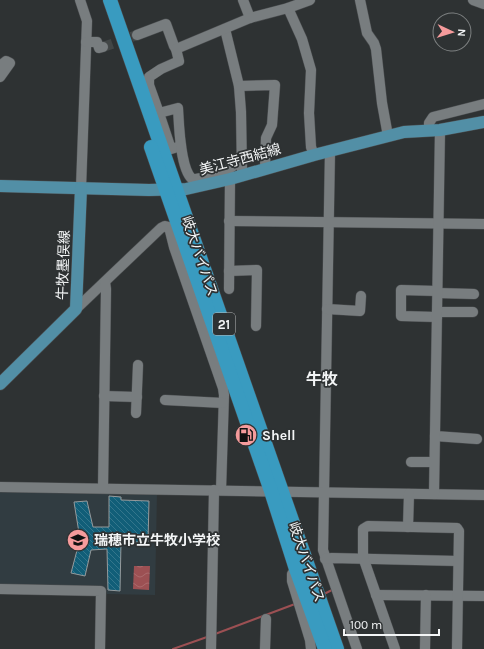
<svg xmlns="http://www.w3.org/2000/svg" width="484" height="649" viewBox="0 0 484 649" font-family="Karla,'Noto Sans JP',sans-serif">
<defs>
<pattern id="water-waves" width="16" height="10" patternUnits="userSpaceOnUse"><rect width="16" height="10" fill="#9c5053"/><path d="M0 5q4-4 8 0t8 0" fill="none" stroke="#aa6a6c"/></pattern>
<pattern id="building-back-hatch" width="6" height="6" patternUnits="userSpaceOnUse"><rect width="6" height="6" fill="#115e78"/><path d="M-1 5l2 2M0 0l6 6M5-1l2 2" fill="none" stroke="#34768c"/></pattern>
</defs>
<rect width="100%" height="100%" fill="#2e3233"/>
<path fill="#313c41" d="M0 491 157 494 155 595 107 594 105 588 0 586Z"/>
<path fill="url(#water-waves)" d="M134 566H150L149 590 133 589Z"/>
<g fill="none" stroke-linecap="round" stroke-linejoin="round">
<g stroke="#9c5053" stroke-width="2">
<path d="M324 594 332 590"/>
<path d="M215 634 295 604"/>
<path d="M173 649 207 637"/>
</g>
</g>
<path fill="url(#building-back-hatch)" stroke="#959a9c" d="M109 496 121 497V500L149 501 148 542H121L120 591 108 590 107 549 91 550 85 576 71 573 80 539 74 502 87 501 93 527H109Z"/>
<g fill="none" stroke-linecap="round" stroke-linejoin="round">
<path stroke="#424646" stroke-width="10" stroke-dasharray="10 5" stroke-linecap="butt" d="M103 47 137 35"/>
<g stroke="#4b4e50" stroke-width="11">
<g id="minor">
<path d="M80 0 87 21 81 188"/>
<path d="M243 0 250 18"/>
<path d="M360 0 367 33 374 43 376 49 382 103 388 136"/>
<path d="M473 0 484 4"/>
<path d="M288 8 302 39 311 70 309 113 311 147 314 155"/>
<path d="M225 29 239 86 241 112 242 171"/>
<path d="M137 35 166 24 174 46 176 49"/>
<path d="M86 42H97L99 48 103 47"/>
<path d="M0 66 6 61 10 63 0 77"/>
<path d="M239 86 275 85 272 125 266 138 265 168"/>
<path d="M159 113 171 149 181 146"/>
<path d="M429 130V123L433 117 484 104"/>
<path d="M330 151 323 550 357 649"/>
<path d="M241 165 236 164 222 174 196 179H192C180 168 179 125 178 108L159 113 149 85V77L161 69 179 61 176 49 250 18 288 8 310 0"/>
<path d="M229 221 484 224"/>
<path d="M229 271 257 270 256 326"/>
<path d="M229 289 230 179"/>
<path d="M437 293 474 294"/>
<path d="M76 309 161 228 165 226 169 227 174 247 223 388 224 395 221 490"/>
<path d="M327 309 360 311 361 296"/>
<path d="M437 312H473"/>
<path d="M437 317 401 316V290L437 291"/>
<path d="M104 396 137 397"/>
<path d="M165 400 223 403"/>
<path d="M136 413 138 365"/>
<path d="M435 436 477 439"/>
<path d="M411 462H434"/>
<path d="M0 487 484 495"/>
<path d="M103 488 106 289 105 282"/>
<path d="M434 494 440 130"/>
<path d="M408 527 409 494"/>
<path d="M325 559 332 558 458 561"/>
<path d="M296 569 292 574V581L310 640 311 649"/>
<path d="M0 589 101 591 100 649"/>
<path d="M376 595 484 596"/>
<path d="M211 649 214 490"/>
<path d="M265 649 266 619"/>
<path d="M395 649 364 560 363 553V529L368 526 457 528 459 531 457 649"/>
<path d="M425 649 426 595"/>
</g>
</g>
<g stroke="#4b4e50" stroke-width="13">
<g id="major">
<path d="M0 186 149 190 186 189 230 179 314 155 404 132 440 130 484 122"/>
<path d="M0 384 76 309 81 188"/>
</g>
</g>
<g stroke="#4b4e50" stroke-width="15">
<g id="highway">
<path d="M110 0 337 649"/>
<path d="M151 147 271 491 296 569 325 649"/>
</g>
</g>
<use href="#minor" stroke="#787d7f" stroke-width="10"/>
<use href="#major" stroke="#528fa6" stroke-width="12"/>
<use href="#highway" stroke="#399bc0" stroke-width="14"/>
</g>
<defs>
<g id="fuel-disc" transform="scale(1.15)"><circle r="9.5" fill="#f59b9c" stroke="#2e3233"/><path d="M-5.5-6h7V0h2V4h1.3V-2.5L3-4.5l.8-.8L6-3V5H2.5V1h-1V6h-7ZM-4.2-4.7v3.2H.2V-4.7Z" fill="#111"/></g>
<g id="school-disc" transform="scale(1.15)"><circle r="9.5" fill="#f59b9c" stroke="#2e3233"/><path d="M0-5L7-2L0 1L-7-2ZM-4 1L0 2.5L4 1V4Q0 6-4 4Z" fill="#111"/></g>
</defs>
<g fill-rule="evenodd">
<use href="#fuel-disc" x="246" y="435"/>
<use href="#school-disc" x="78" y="540"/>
</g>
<g text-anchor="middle" stroke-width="3.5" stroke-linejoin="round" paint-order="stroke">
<rect fill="#2e3233" stroke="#b8babc" stroke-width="1" x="213" y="313" width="22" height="22" rx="3"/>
<g font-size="13" font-weight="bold" fill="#f3f5f6">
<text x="224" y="329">21</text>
</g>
<g font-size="14" fill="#f3f5f6" stroke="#2e3233">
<text transform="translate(240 159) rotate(-15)" y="5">美江寺西結線</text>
<text transform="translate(200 256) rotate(71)" y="5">岐大バイパス</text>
<text transform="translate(63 265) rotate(-88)" y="5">牛牧墨俣線</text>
<text transform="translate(307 562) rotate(71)" y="5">岐大バイパス</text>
</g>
<g font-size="14" font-weight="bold" fill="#f3f5f6" stroke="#2e3233" text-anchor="start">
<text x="262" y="440">Shell</text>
<text x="94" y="545">瑞穂市立牛牧小学校</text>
</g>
<g font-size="16" font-weight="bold" fill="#f3f5f6" stroke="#2e3233">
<text x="322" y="385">牛牧</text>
</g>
</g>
<g transform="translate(452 32) rotate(94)"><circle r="19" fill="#2e3233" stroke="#7d8081"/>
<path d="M0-3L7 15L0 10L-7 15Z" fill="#f59b9c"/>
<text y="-6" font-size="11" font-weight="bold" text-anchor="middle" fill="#f3f5f6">N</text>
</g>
<path d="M344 629v6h95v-6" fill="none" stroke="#f3f5f6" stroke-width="2"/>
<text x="350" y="629" font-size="12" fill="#f3f5f6" stroke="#2e3233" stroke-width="3" paint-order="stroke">100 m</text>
</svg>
